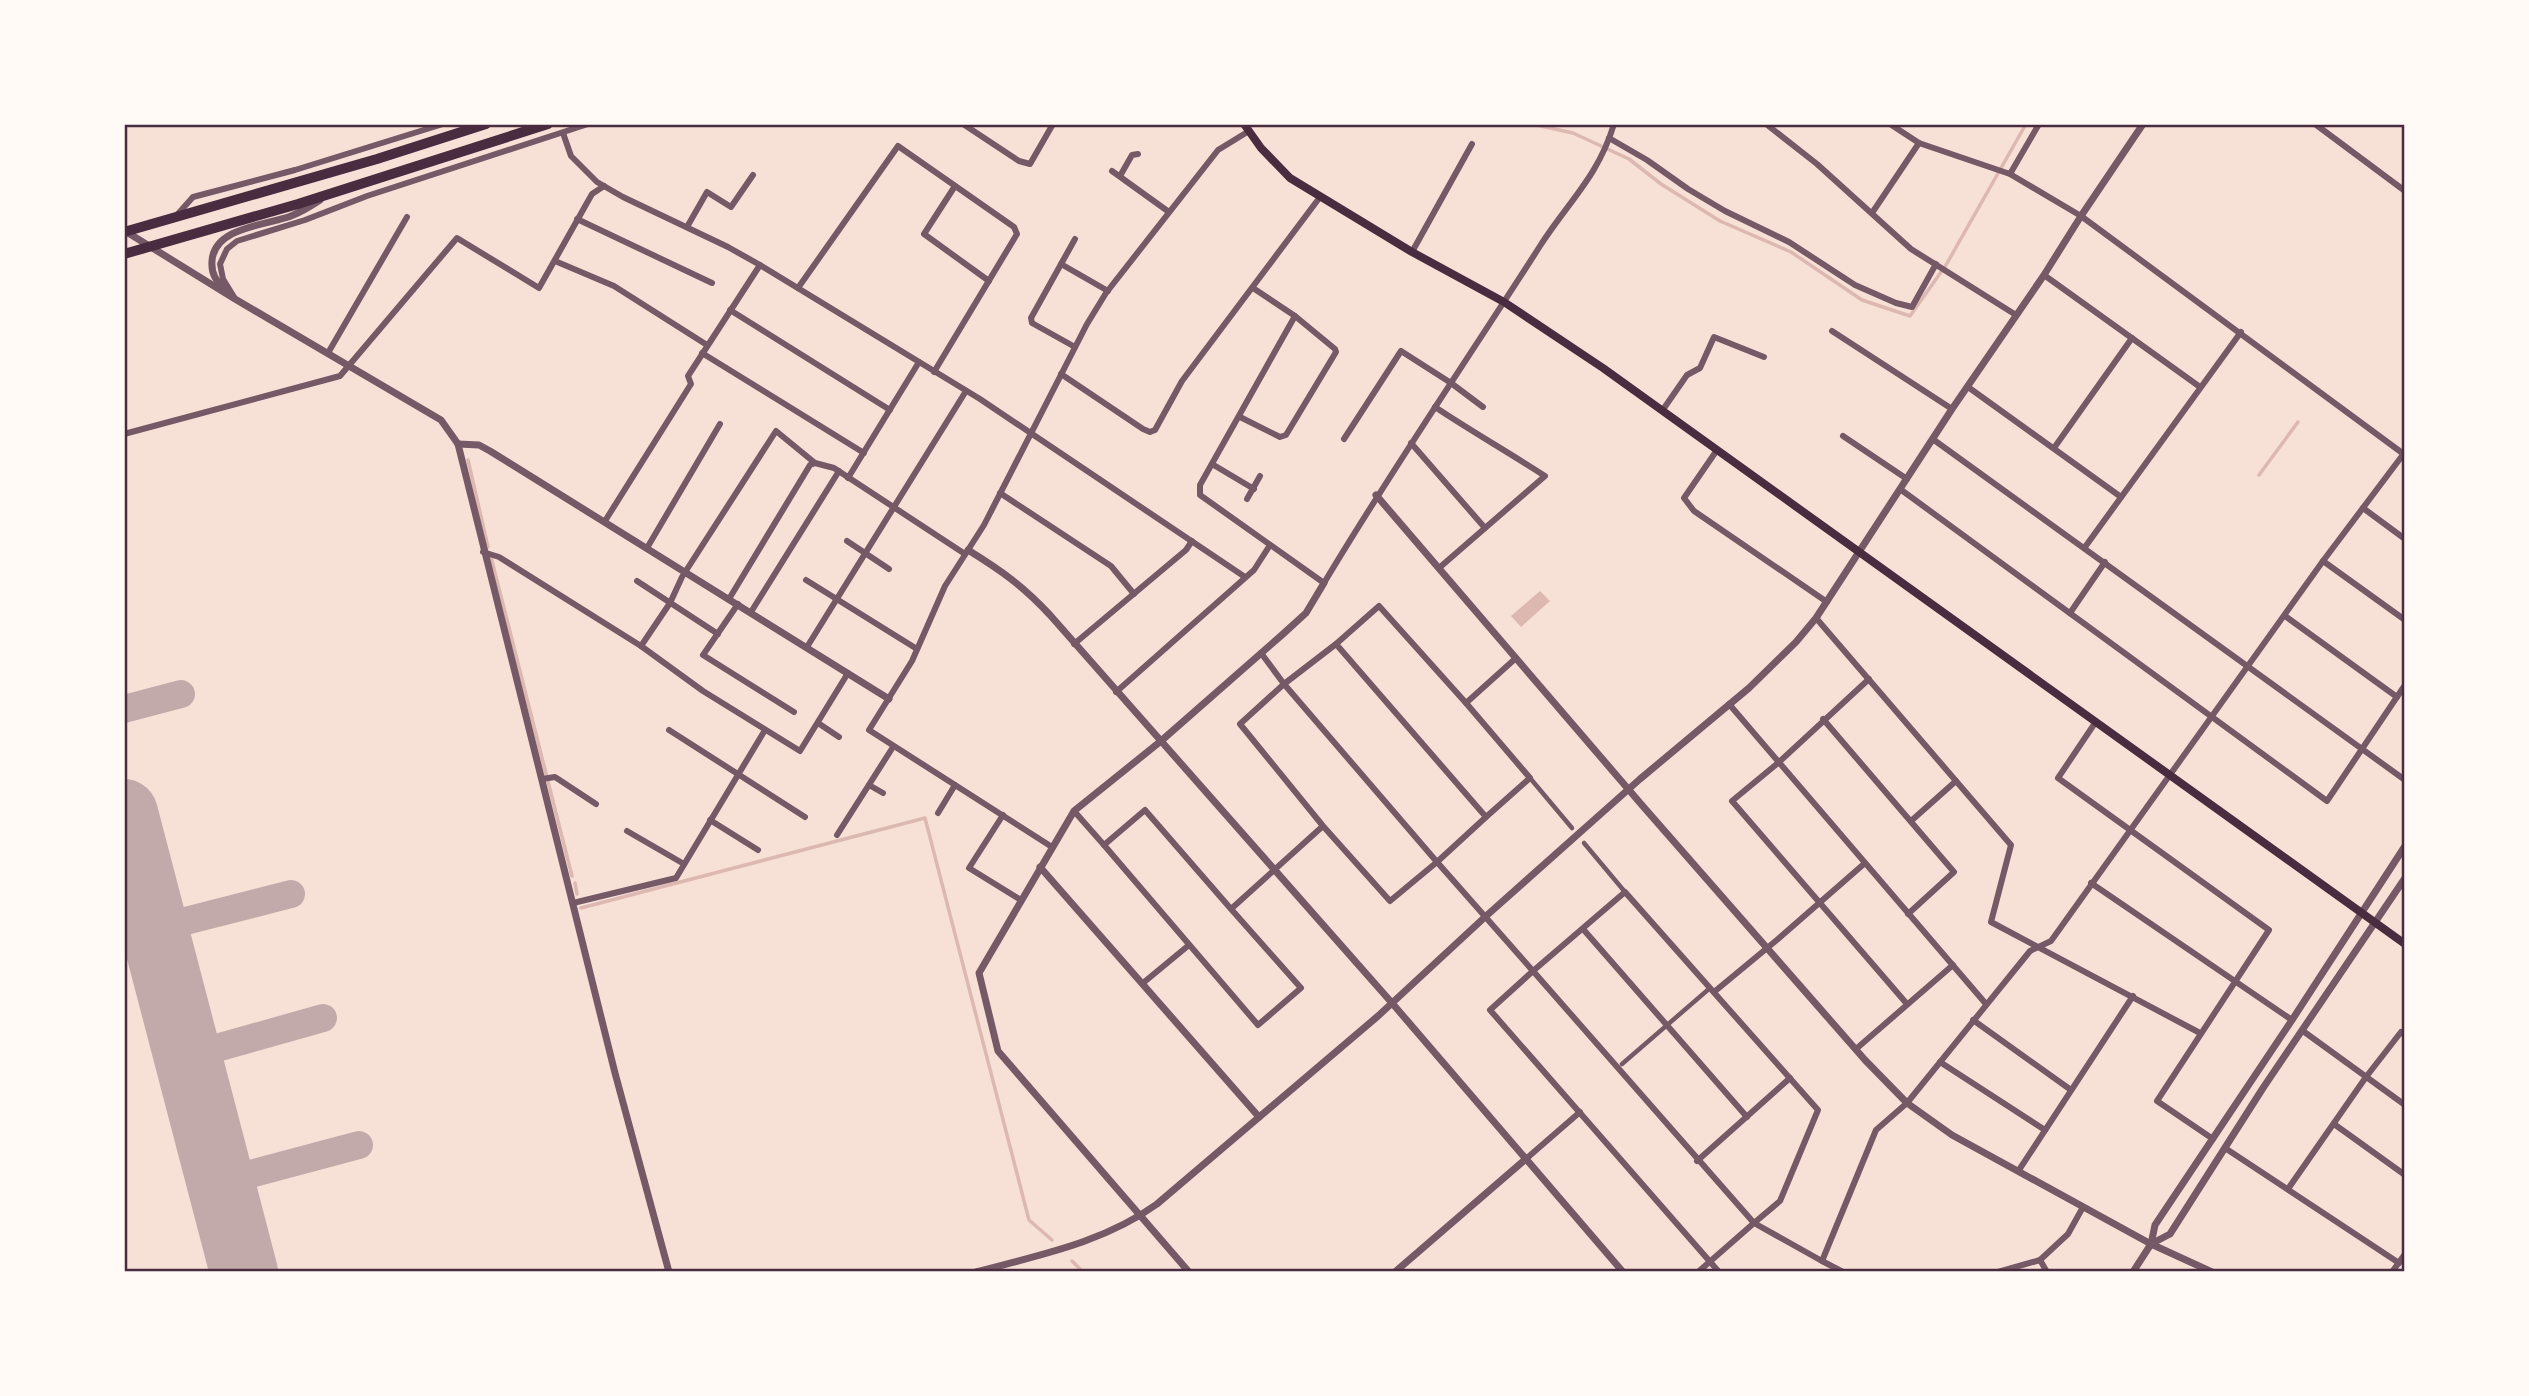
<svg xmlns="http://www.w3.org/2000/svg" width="2529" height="1396" viewBox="0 0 2529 1396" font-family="'Open Sans',sans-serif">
<rect width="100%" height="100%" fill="#f7e1d7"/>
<path fill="#dcb8b0" d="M1540 591 1550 601 1521 627 1511 616Z"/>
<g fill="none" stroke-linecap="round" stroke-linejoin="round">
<g stroke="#dcb8b0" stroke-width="3.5">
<path d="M1532 124 1573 133 1629 159 1661 184 1720 221 1791 252 1862 300 1910 316 1946 265 2026 124"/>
<path d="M468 460 488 547"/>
<path d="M2259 475 2298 422"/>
<path d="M491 557 572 876"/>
<path d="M575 883 577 894"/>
<path d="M581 908 925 818 1029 1220 1052 1240"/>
<path d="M1072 1261 1083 1272"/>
</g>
<g stroke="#c3aaaa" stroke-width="28">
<path d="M124 709 181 694"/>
<path d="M154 929 291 894"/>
<path d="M188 1056 323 1018"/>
<path d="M220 1182 359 1145"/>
</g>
<path stroke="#c3aaaa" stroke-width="68" d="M124 813 244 1272"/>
<g stroke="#755966" stroke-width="4.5">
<path d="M1530 778 1572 828"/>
<path d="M1584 843 1625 892"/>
<path d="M1622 1064 1710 988"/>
</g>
<g stroke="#755966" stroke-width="6">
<path d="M963 124 1019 161 1030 164 1053 124"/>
<path d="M1766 124 1817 164 1911 249 2016 315"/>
<path d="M1890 124 1919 143 2010 174 2081 216 2405 455"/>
<path d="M2315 124 2405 191"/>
<path d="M2403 124 2405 125"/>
<path d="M563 133 571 156 597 182 623 197 728 247 760 265 688 376 691 384 605 521"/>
<path d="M1609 138 1647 160 1688 189 1725 211 1789 242 1855 285 1896 303 1912 307 1936 264"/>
<path d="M1112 171 1169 212"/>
<path d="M2010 174 2039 124"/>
<path d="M1120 176 1132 155 1138 154"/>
<path d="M955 186 924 234 989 281"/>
<path d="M1872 213 1919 143"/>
<path d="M176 216 193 197 295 170 443 124"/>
<path d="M577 219 712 283"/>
<path d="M687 227 707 192 731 207 753 175"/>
<path d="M1412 252 1472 144"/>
<path d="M555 261 614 286 707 345"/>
<path d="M1061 264 1108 291"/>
<path d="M760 265 980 399 1245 577"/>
<path d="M2044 275 2200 387"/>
<path d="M798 288 898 146 1014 227 1017 234 934 372"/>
<path d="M234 297 223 279 220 264 227 249 237 241 305 220 367 196 588 124"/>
<path d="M730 310 890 410"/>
<path d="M1295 316 1200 485V495L1324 583C1392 469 1468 359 1540 246 1568 202 1598 177 1614 124"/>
<path d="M1832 331 1952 409"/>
<path d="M1075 347 1032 323 1031 318 1075 239"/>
<path d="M328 353 407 217"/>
<path d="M702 353 864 453"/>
<path d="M1061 374 1143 429 1150 432 1155 430 1182 381 1320 197"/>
<path d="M1968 387 2121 497"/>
<path d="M1435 407C1471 431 1508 452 1545 476L1439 568"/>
<path d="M1662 411 1687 375 1700 368 1714 337 1764 357"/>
<path d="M1240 417 1280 437 1286 435 1336 352 1335 349 1295 316 1253 288"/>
<path d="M124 434 340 376 457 238 539 288 592 194 604 186"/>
<path d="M1843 436 1907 479"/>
<path d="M1344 439 1401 351 1451 383 1483 407"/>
<path d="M1934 440 2405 780"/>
<path d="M1411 443 1485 528"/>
<path d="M2054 448 2132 338"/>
<path d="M1717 450 1684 498 1694 511 1827 602"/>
<path d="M1212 464 1254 489"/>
<path d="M848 478 919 362"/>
<path d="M1900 489 2327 801 2405 685"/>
<path d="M1000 493 1111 566 1134 594"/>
<path d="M1247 499 1260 476"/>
<path d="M2363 508 2405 539"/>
<path d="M847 541 889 569"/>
<path d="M2085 547 2241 332"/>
<path d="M647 548 720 424"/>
<path d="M483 552 499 557 641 646 703 691 800 751 848 673"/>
<path d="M2323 561 2405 620"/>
<path d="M806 580 917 649"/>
<path d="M637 581 718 634"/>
<path d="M729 599 810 465 815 463 834 468 965 554"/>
<path d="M738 604 703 655 794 712"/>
<path d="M751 612 839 471"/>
<path d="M2070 613 2105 562"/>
<path d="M2285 616 2397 697"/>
<path d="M1816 618 2011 845 1991 922 2200 1033"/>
<path d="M1074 644 1186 550 1192 541"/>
<path d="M1336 644 1379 606 1466 703 1530 778 1486 817"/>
<path d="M641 646 670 603 682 577 776 431 815 463"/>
<path d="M807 647 966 391"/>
<path d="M1261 653 1284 684 1336 644 1486 817 1437 862 1533 971 1490 1010 1719 1272"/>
<path d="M1869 679 1778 763 1732 801 1907 1004"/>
<path d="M1116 692 1254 570 1270 545"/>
<path d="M1466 703 1516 658"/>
<path d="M1729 704 1986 1004"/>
<path d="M1823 719 1954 872 1908 914"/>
<path d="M818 723 839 737"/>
<path d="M2095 723 2058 778 2269 930 2157 1101 2213 1139"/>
<path d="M669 730 805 817"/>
<path d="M542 779 555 777 596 804"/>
<path d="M869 785 883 793"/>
<path d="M1074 811 1104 845"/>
<path d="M938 813 955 785"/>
<path d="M1003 815 969 868 1021 900"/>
<path d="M710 820 758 850"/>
<path d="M1911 821 1956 781"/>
<path d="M627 831 684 864"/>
<path d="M837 835 893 747"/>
<path d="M1052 847 869 730 912 661 945 586 984 525 1087 324 1106 293 1218 150 1249 131"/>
<path d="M2091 883 2292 1020"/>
<path d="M1625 892 1818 1110 1780 1201 1754 1223 1533 971Z"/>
<path d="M573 903 676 878 765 730"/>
<path d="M1231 909 1145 810 1104 845 1258 1025 1301 988 1231 909 1323 826 1390 901 1437 862 1284 684 1240 724 1323 826"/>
<path d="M1583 929 1747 1117"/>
<path d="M1143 983 1189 945"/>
<path d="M1714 992 1778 939 1865 863"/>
<path d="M1973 1020 2071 1090"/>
<path d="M2303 1031 2405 1105"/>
<path d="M1856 1049 1953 965"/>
<path d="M1940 1062 2045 1130"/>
<path d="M2334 1124 2405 1175"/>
<path d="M2225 1148 2399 1263"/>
<path d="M1527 1158 1580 1112"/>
<path d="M1697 1161 1790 1078"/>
<path d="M2019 1170 2133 996"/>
<path d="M2288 1189 2366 1077 2401 1032 2405 1035"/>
<path d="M2040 1260 2047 1272"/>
<path d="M1698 1272 1754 1223 1822 1261"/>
<path d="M1843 1272 1822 1261 1876 1130 1907 1103 2030 951 2051 941 2323 561 2405 452"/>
<path d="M1998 1272 2040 1260 2068 1234 2083 1207"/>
<path d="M2392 1272 2405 1254"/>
</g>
<g stroke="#755966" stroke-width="7">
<path d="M125 231 235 299 441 420 458 444 615 1073 669 1272"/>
<path d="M225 289C216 281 211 274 212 261 214 227 267 225 291 216 301 212 311 206 320 200"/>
<path d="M458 444 479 445 490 451 889 699"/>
<path d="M1376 495 1641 804 1865 1060 1907 1103 1952 1135 2151 1244 2212 1272"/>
<path d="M968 550C1002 571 1023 586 1050 615L1392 1003 1623 1272"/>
<path d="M1040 867 1259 1117"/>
<path d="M2151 1244 2170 1234 2263 1088 2405 878"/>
<path d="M976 1272C1039 1255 1103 1243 1157 1204L1378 1016 1485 917 1640 779 1749 688 1796 642 1816 618 1952 409 2044 275 2081 216 2143 124"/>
<path d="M1189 1272 998 1051 979 973 1074 811 1161 741 1283 634 1306 613 1324 583"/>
<path d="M1395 1272 1527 1158"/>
<path d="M2133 1272 2151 1244 2155 1225 2292 1020 2405 846"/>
</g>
<path stroke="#4a2c40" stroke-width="8" d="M1244 124 1261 148 1290 178 1412 252 1504 302 1603 368 2405 944"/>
<g stroke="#4a2c40" stroke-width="10">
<path d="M124 232 377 159 486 124"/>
<path d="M124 254 298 204 548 124"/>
</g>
</g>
<rect width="2529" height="1396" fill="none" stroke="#fffaf5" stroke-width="252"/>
<rect x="126" y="126" width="2277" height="1144" fill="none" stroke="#4a2c40" stroke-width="2.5"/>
</svg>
